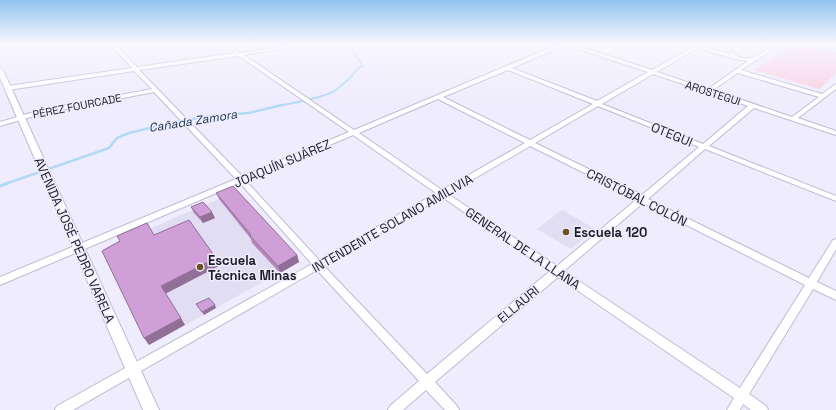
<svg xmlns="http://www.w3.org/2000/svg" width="836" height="410" viewBox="0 0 836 410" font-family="'Space Grotesk',sans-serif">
<rect width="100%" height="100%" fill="#efecfd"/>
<g fill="#e1ddf2">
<path d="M235 192 299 262 149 345 102 252 105 248Z"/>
<path d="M562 210 595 229 571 249 537 229Z"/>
</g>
<path fill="#f8cfe1" d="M795 44 836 53V74L819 89 754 70Z"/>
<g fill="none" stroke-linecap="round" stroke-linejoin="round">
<path stroke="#b2daf7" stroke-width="2" d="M278 106C292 103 325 98 336 90 338 88 348 80 350 78 355 72 355 69 363 66L351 48V44"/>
<path stroke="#b2daf7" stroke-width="2.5" d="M5 184 109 148 117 138 129 133 174 122 210 116 249 113 282 105"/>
<path stroke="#b2daf7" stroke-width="3" d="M0 186 8 183"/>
<g stroke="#bfbad4" stroke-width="2">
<g id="minor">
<path d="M10 44V45L0 47V45Z"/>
<path d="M110 44H115L137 67 235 53 223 44H228L241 53 300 44H314L244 55 354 130 559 44H572L652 70 693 47 687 44H703L701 46 731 54 721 44H726C730 48 733 53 737 56 753 66 767 44 782 44L741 70 822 94 836 84V89L798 118 836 131V135L754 108 709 146 836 196V201L705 149 648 199 809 278 833 240 836 239V249L817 282 836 291V300L813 289 749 394 766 406 768 410H751L743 404 740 410H727L734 398 558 277 435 382 457 406 459 410H445L426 390 403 410H388L390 406 419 381 317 270 73 410H55L57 406 312 264 240 183 0 285V277L236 179 154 92 45 113 0 126V122L44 109 152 89 134 71 8 90 5 88 8 86 132 68ZM566 45 648 72 597 101 512 68ZM698 48 735 59 748 61 708 89 657 72ZM239 56 349 132 242 176 139 70ZM508 70 593 104 530 140 443 97ZM738 73 819 97 792 117 713 90ZM653 74 748 106 703 144 602 104ZM438 99 525 143 442 190 359 133ZM598 106 699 147 642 195 535 143ZM353 135 436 193 319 260 246 181ZM530 146 637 199 557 266 448 194ZM442 197 550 271 427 374 324 266ZM643 203 805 285 740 388 564 271Z"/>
<path d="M806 44H815L836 50V52Z"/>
</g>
</g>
<g stroke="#bfbad4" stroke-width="2">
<path id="tertiary" d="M0 68 3 70 159 410H143L0 78Z"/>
</g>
<use href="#minor" fill="#fff" fill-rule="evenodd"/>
<use href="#tertiary" fill="#fff" fill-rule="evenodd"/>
</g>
<g fill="#b489ba">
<path d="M216 193 297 255 299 262 280 273 252 243 251 239 219 199Z"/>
<path d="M191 207 215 218 203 223 194 213Z"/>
</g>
<g fill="#926f97">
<path d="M212 212 215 218 203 223 200 217Z"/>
<path d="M297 255 299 262 280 273 278 266Z"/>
<path d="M216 258 219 266 165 294 161 286Z"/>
<path d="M215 305 216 308 204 315 202 312Z"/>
<path d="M181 318 185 325 149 345 144 338Z"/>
</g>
<g fill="#d19fd8" stroke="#926f97">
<path d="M233 186 297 255 278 266 250 236 251 235 216 193Z"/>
<path d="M203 202 212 212 200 217 191 207Z"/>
<path d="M189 220 216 258 161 286 181 318 144 338 102 251 120 241 117 236 147 223 154 235Z"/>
<path d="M209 298 215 305 202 312 196 304Z"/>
</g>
<linearGradient id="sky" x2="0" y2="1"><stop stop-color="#92c3ee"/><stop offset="0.43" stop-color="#f8f6fe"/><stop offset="1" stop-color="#f8f6fe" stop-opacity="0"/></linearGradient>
<rect width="836" height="102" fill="url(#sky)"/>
<g fill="#6e5025" stroke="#efecfd" stroke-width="1.5">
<circle cx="566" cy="232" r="4"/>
<circle cx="200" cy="267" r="4"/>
</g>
<g text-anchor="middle" stroke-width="3" stroke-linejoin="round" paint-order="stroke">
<g font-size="11" fill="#1e1c26" stroke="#efecfd">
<text transform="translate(713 93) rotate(18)" y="4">AROSTEGUI</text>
<text transform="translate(77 106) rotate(-11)" y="4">PÉREZ FOURCADE</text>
</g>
<g font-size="12" font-style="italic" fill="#113043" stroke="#efecfd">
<text transform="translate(193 121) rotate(-9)" y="4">Cañada Zamora</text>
</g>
<g font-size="13" fill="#1e1c26" stroke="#efecfd">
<text transform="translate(672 134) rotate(22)" y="5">OTEGUI</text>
<text transform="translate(282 163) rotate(-23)" y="5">JOAQUÍN SUÁREZ</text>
<text transform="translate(637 197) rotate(27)" y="5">CRISTÓBAL COLÓN</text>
<text transform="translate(392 223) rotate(-30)" y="5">INTENDENTE SOLANO AMILIVIA</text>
<text transform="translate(75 240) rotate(66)" y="5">AVENIDA JOSÉ PEDRO VARELA</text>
<text transform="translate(523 248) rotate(34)" y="5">GENERAL DE LA LLANA</text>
<text transform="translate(518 304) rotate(-40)" y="5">ELLAURI</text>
</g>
<g font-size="13" font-weight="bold" fill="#1e1c26" stroke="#efecfd" text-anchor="start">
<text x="574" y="237">Escuela 120</text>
<text x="208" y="265">Escuela<tspan x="208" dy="15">Técnica Minas</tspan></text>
</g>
</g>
</svg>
